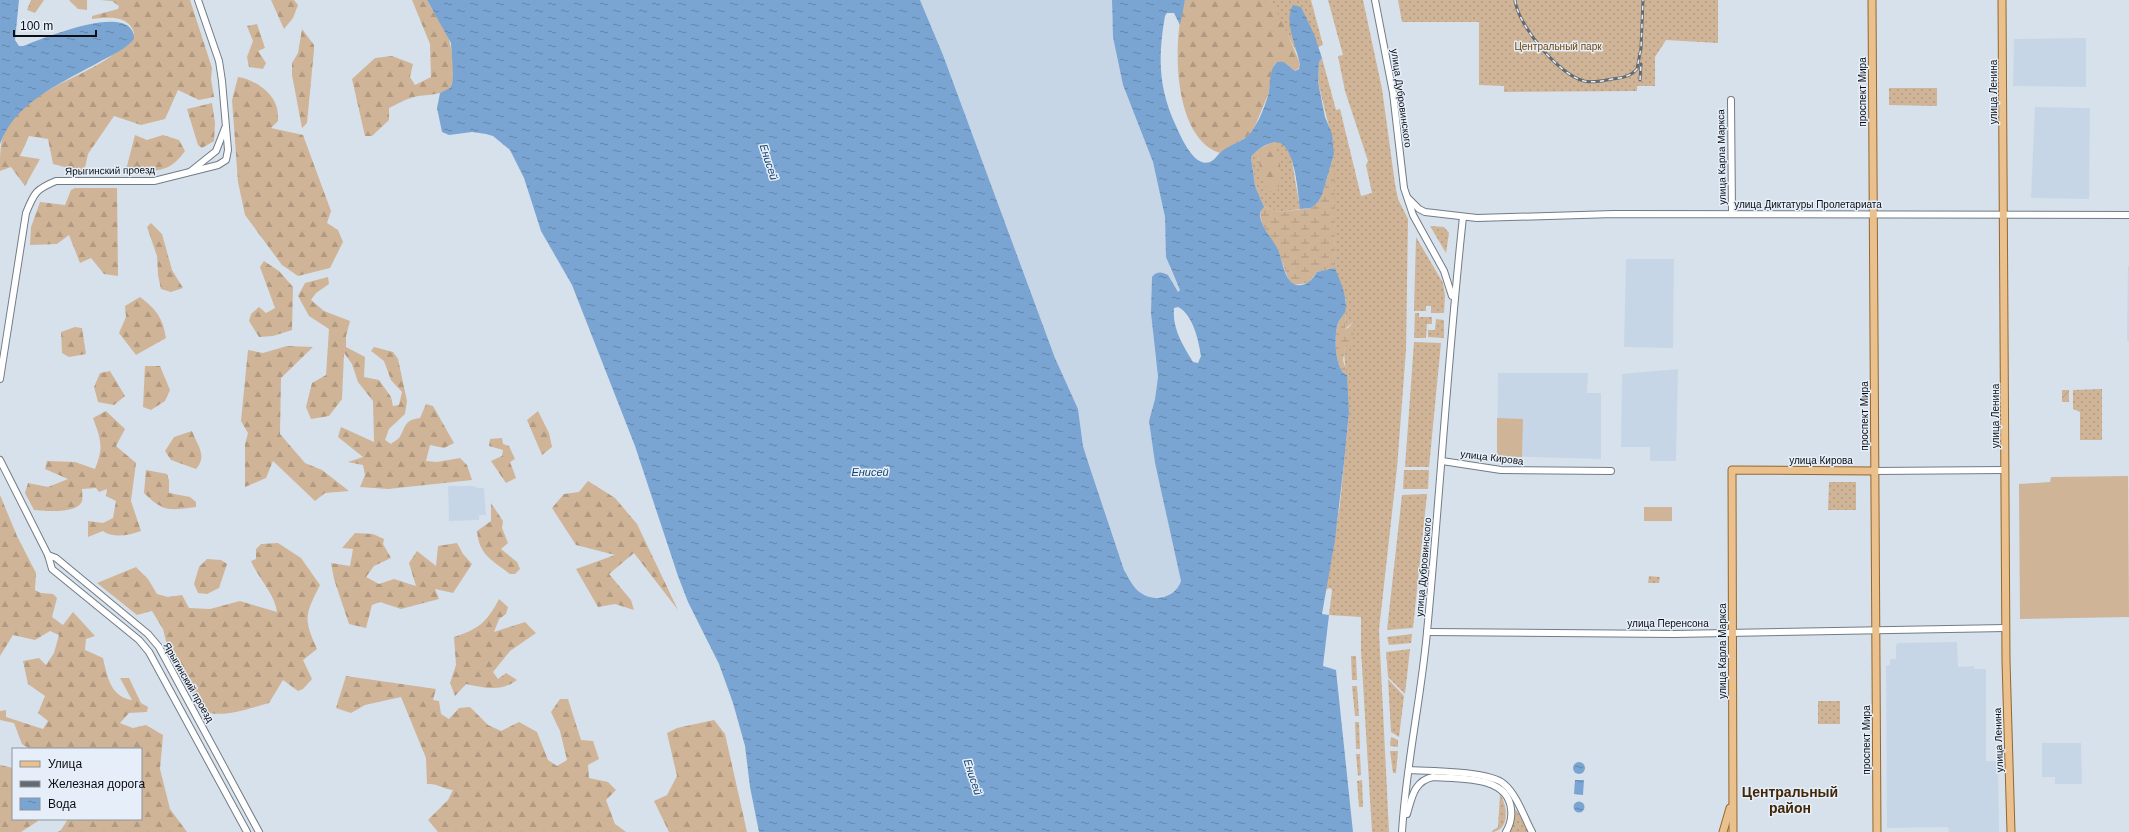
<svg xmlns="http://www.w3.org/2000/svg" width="2129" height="832" viewBox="0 0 2129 832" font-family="Helvetica,sans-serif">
<defs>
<pattern id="grass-dots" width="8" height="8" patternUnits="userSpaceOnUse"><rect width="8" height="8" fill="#cfb497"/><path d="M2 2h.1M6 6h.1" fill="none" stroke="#b19a81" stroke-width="1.8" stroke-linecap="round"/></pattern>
<pattern id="forest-firs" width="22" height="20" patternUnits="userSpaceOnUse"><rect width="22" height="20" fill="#cfb497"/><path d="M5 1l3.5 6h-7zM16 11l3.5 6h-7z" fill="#b19a81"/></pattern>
<pattern id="wetland-marsh" width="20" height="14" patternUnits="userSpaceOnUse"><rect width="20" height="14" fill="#cfb497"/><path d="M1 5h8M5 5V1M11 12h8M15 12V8" fill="none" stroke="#b19a81"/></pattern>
<pattern id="garden-furrows" width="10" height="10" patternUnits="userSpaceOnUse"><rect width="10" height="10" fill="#cfb497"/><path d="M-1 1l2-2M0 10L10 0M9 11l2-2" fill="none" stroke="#b19a81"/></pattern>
<pattern id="water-ripples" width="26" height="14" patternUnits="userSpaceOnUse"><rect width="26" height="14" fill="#7aa5d3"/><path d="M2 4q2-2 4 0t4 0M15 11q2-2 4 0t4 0" fill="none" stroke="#6285aa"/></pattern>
</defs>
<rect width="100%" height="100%" fill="#d7e1eb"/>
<g fill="#c7d6e6">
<path d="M920 0H1112V19L1123 85 1153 162 1165 217 1166 245 1170 268 1180 290 1177 292 1168 275 1165 273 1153 334 1158 377 1155 399 1149 421 1155 463 1181 581 1179 588 1166 596 1150 598 1141 593 1133 586 1124 570 1088 462 1083 446 1078 409 1055 358 943 55Z"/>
<path d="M2086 38V87L2013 86 2014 39Z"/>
<path d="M2035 107 2090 108 2089 199 2031 198Z"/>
<path d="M1626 259H1674L1673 348 1624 347Z"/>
<path d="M2128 266H2129V341H2127Z"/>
<path d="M1678 369 1676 461H1650V447H1621L1622 374Z"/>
<path d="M1498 373H1588L1587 393H1601V459L1497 456Z"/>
<path d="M448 486H474L478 488H484L486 515H479V520L449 521Z"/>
<path d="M1957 642 1958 667 1974 666V669H1986V761H1998L1999 832H1949L1948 827 1887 828 1886 666 1890 665V659H1896V645L1898 643Z"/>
<path d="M2042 743H2081L2082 784H2055V777H2042Z"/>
</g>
<g fill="url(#grass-dots)">
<path d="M1270 0H1311L1323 45 1318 47 1301 7 1291 29 1297 53Z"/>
<path d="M1328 0H1363L1382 89 1395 184 1398 199 1408 219 1406 350 1397 468 1379 630 1389 832H1372L1361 650V617L1329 615 1332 590 1330 588 1325 590 1332 556 1340 504 1349 412 1344 352 1353 322 1345 329 1346 300 1335 268 1333 143 1318 82 1319 62 1322 58 1336 110 1340 109 1361 196 1372 193 1366 165 1368 161 1345 91 1338 56 1343 55Z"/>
<path d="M1398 0H1718V43L1666 40 1655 57V86H1637V91L1504 92V86L1479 85V22H1402Z"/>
<path d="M1889 88H1937V106L1889 105Z"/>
<path d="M1277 141 1284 144 1291 155 1300 209 1280 212 1264 207 1255 186 1251 157 1257 150 1259 163 1275 146 1273 142Z"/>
<path d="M1430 226 1444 227 1449 233 1446 253Z"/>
<path d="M1416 237 1443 283 1445 296 1444 313H1431V306H1426V311H1414Z"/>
<path d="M1415 313H1419V317H1432V324H1427L1426 338H1414Z"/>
<path d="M1436 319 1444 320V338L1428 337V330H1435Z"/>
<path d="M1414 342 1441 343 1429 467H1405Z"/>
<path d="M2102 389V440H2080V412L2073 409V390Z"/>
<path d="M1404 470H1429L1428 489H1403Z"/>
<path d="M1829 482H1856V510H1828Z"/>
<path d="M1427 494 1413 628 1387 630 1402 495Z"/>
<path d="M1649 576 1660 577 1659 583H1648Z"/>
<path d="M1412 634 1411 643 1389 645 1387 637Z"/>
<path d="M1410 649 1405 694 1388 677 1386 652Z"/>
<path d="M1351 656H1356L1357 680H1352Z"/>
<path d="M1388 679 1404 696 1399 737 1391 732Z"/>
<path d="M1352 686H1357L1359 716H1355Z"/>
<rect x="1818" y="701" width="22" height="23"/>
<path d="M1355 722H1359L1360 749H1356Z"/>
<path d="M1391 737 1398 740V747L1390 746Z"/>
<path d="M1390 751H1398L1396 773H1393Z"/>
<path d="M1356 754H1360L1361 775 1358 776Z"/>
<path d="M1362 780 1363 807H1359L1357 781Z"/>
<path d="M1500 794C1508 806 1510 832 1491 832L1498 827Z"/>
<path d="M1514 809 1517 811 1529 832H1509L1514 820Z"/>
</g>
<g fill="url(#forest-firs)">
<path d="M31 0H44L35 13 27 10Z"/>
<path d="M69 0H87V10L78 9Z"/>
<path d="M100 0H190L212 68 211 79 214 97 199 100 178 90 165 119 141 125 114 116 88 154 84 172 53 164 48 139 29 136 20 156 40 159 25 186 11 167 0 171C0 157 0 144 4 132 20 94 79 79 110 57 119 50 126 41 134 33 129 15 108 17 92 19V16L118 9 119 6 112 1Z"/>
<path d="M271 0H294L298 5 293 18 284 29Z"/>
<path d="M412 0H427C433 13 443 24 448 37 452 45 456 82 450 88 441 96 425 94 414 97 406 99 397 104 389 108V120L372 136H365L352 79 375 58 392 56 413 64 410 77 415 85 431 77 430 44Z"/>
<path d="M1185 0H1270L1282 21 1299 61 1300 67 1295 71 1284 62H1277L1274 65 1268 95 1255 126 1248 136 1220 153C1172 138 1172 38 1185 0Z"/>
<path d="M257 24 265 48 258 51 266 63 263 69 249 67 247 57 253 41 247 26Z"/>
<path d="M302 29 314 45V50L307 123 302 128 292 75V63L298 53Z"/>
<path d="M238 77C253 79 271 91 276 105 278 110 278 116 278 121L271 128 303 135 331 211 327 223 338 230 343 242 330 268 298 276 282 265 245 215 238 182 232 100Z"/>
<path d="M212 103 215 123 214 141 202 148 198 145 187 109Z"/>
<path d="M135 135 147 140 163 135 179 140 185 151C167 176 154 170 126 170Z"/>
<path d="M1273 142C1281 154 1283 178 1277 192H1269L1262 180 1257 150Z"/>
<path d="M75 188H117L118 276 104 274 91 258 80 263 69 235 57 244 30 245 31 227 40 202 65 205 71 190Z"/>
<path d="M151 223 162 234 172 270 183 288 171 292 161 289 158 275 157 256 147 227Z"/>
<path d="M264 261 279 271 293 287 292 330 273 336 259 337 249 321 251 314 259 307 266 313 275 308 260 267Z"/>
<path d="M328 277 329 284 316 293 311 300 324 311 350 321 346 336V347L365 357 364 377 379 380 391 397 393 406 399 405 402 392 391 380 384 361 371 351 374 347 393 352 398 359 407 401 405 414 389 429 385 440 391 444C393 442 397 440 399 438 406 428 403 420 420 418L426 404 433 406 454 443 444 448 430 445 426 461 437 462 460 458 467 465 472 480 388 489 360 487 365 475 363 465 348 462 363 457 338 437 341 427 374 442 373 401 358 382 352 364 344 353 342 399 329 416 311 419 306 407 312 383 326 375 329 329 309 316 298 296 305 283Z"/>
<path d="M140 297C156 309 163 318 166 338L136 355 119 333 126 317 125 306Z"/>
<path d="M75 327 82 328 86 354 69 357 62 353 61 332Z"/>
<path d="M287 346 313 347 281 378 280 434 305 463 322 470 349 491 325 493 315 501 273 461 266 478 245 487V444L248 433 241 421 248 350 263 353Z"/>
<path d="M145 366H160L170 390 165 401 151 410 143 407Z"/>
<path d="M110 371 125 396 114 405 98 402 94 387 100 373Z"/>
<path d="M106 411 125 429 116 446 136 463 131 501 141 531C129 535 114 539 103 531L88 537V521L103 523 113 518 116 501 106 496 107 489 99 492 96 488 82 489C82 492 83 498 82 501 78 514 44 511 34 510L25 493 28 483 48 487 68 479 45 469 47 461 75 462 95 469C104 447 101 440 93 418Z"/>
<path d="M538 411 549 433 552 447 542 455 527 420Z"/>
<path d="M192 431C197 445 208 456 196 469L171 460 165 451 174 437Z"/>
<path d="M502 438 503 444 509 446 515 459 510 462 516 478 506 483 491 461 502 456 503 450 489 446 490 439Z"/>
<path d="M146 470 167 474 169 480V493L190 497 196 502V507C170 510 164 513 144 493Z"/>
<path d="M588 481 615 498 637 524 678 610 634 553 609 574 631 600 634 610 615 604 598 607 576 569 615 555 576 545 552 508 564 494 579 492Z"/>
<path d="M0 495 17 536 36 573 35 590 41 593 53 594 57 598 52 617 63 625 73 612 95 636 86 639 85 650 103 658C107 675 110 697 132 700L120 678H129L141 703 148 707 147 712 129 713 120 723 133 728 146 725 163 735 160 769 170 809 187 832H57L61 830 68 819H141V749H30L22 744 14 723 0 720V711L6 710V717L43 729 48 721 38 713 45 696 28 684 23 661 39 658 46 665 54 653 59 635 50 631 35 640 13 635 0 656Z"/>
<path d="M491 503 503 521 502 528 508 543 501 549 517 562 520 569 515 574H510C492 560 479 555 477 531L491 521Z"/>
<path d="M355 533 373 534 384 539 383 544 391 558 374 566 366 577 379 584 394 579 416 586 409 563 417 551 436 566 438 546 457 543 463 554 472 564 453 593 435 589 439 599 401 609 380 602 372 605 366 628 349 624 334 579 331 563 350 566 353 549 342 548Z"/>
<path d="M278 543 301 558 320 585C305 615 303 618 317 649L303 660 312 679 303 689 298 691 283 680 269 703C250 708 220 720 202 710L168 649 163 629 152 611 137 615 97 583 136 567 148 579 157 594 168 597 182 595 189 608 210 609 240 601 277 612C275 594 258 578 251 561L256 559V549L261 544Z"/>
<path d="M207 559 221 560 227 564 219 588 207 594 198 593 194 584 199 567Z"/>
<path d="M499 599 508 607 506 614 499 619 494 632 525 622 536 633 510 651 493 672 498 679 506 673 517 680C501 692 485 688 466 684L455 696 450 683 456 665 454 637C479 629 487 622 499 599Z"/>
<path d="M346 676 436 689 433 700 439 701 441 714 449 719 459 708 470 707 488 725 501 731 519 722 537 732 548 760 557 766 567 760 560 731 551 712 560 699H568L581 740 593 741 599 759 588 765 589 778 608 782 616 790 606 800 615 824 626 832H438L428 820 448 800 453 790C443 789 437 783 427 784L426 758 401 697 365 705 351 713 336 708Z"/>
<path d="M714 720 725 734 747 832H669L654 801 667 795 677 776 667 733 677 728Z"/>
<path d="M0 765 13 768V819H35L38 821 21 832H0Z"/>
</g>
<g fill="url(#wetland-marsh)">
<path d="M1334 154 1335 268 1317 272 1308 283 1293 285 1289 281 1278 251 1262 224 1260 212 1264 207 1280 212 1311 208 1318 202 1322 195Z"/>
<path d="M1346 309 1345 329 1348 328 1354 321 1353 343 1347 345 1345 348 1343 360 1347 375C1334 370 1334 335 1338 323 1340 319 1344 314 1346 309Z"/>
</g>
<rect fill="url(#garden-furrows)" x="2062" y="390" width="7" height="12"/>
<g fill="#cfb497">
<path d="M1497 418 1523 419 1522 457 1497 456Z"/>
<path d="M2128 476 2129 617 2020 619 2019 484 2050 482 2051 477Z"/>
<rect x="1644" y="507" width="28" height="14"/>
</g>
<g fill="url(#water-ripples)" fill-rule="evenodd">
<path d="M0 0H19L15 40 19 46H23C44 38 134 0 134 39 126 49 112 55 101 61 64 82 15 101 0 144Z"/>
<path d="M427 0H920L943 55 1055 358 1078 409 1083 446 1088 462 1124 570C1129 578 1133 588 1141 593 1155 603 1176 597 1181 581L1155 463 1149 421 1155 399 1158 377 1151 313 1152 277C1157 271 1162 272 1168 275L1178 292 1180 290 1166 257 1165 217 1153 162 1123 85 1113 37 1112 0H1185L1180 25 1174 13H1167L1165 16C1158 56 1158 88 1176 126 1181 137 1194 168 1210 162 1215 160 1217 155 1221 152 1230 144 1244 142 1251 132 1259 122 1264 108 1268 96 1271 85 1268 71 1277 62H1284L1295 71 1299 69 1300 65C1297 47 1283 21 1293 5L1301 7 1314 34 1322 58 1319 62 1318 82 1325 117 1332 134 1334 154 1322 195 1318 202 1311 208 1300 209C1298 193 1295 134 1271 143 1262 146 1257 150 1251 157L1255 186 1264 207 1260 212C1259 226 1272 237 1278 250 1283 261 1285 288 1301 285 1309 284 1313 278 1317 272L1335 268C1340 281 1346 293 1346 307 1346 313 1341 317 1338 323 1334 334 1334 370 1347 375L1349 412 1344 463 1335 540 1322 614 1329 615 1323 666 1336 670 1353 832H759L750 787 745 746 733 703 719 664 688 602 678 576 635 446 572 285 541 231 524 178 510 150 493 136 486 134 472 132 449 135 442 132 437 108 440 93 450 88 452 84 453 74 451 43ZM1178 307C1193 314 1199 342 1201 356L1198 363 1193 362C1183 345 1172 329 1174 308Z"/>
<circle cx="1579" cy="768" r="6"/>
<path d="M1575 780H1584L1583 795 1574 794Z"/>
<circle cx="1579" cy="807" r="5.5"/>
</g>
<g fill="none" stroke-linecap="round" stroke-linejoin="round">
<g stroke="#737c85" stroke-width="8">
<g id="secondary">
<path d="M1375 0 1393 93 1404 188 1413 215 1444 271 1452 296"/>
<path d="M1731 100 1732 214"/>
<path d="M191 171 216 151 225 128"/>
<path d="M1408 198 1419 209 1425 212 1477 218 1614 214 2129 215"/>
<path d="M0 379 26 213C34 193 36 189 56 181H154L218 165 226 160 228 150 222 81 219 61 198 0"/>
<path d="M0 460 48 555 52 569 139 640 149 652 247 832"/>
<path d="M1442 461 1501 470 1611 471"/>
<path d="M1874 471 2005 470"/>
<path d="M48 555 56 558 148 634 159 647 259 832"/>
<path d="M1427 632 1674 634 2006 628"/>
<path d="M1409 770C1430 771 1489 771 1504 784 1517 795 1524 817 1532 832"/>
<path d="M1407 814C1412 797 1414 781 1433 777 1458 779 1508 775 1511 809 1512 816 1510 825 1506 832"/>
<path d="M1402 832C1406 765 1421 699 1427 632 1440 494 1448 355 1463 217"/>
</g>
</g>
<g stroke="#936731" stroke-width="9">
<g id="primary">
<path d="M1872 0 1877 832"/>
<path d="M2002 0 2006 661 2011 832"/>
<path d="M1723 832 1730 808"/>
<path d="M1733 832 1732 470 1874 471"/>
</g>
</g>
<use href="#secondary" stroke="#fff" stroke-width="6"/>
<use href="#primary" stroke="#eac08d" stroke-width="7"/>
<g stroke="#646a70" stroke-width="3">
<g id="rail">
<path d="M1515 0C1518 26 1559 75 1584 81 1594 83 1602 81 1612 79 1621 78 1630 77 1637 69L1641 48 1643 0"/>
<path d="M1640 80 1641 64"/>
</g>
</g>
<use href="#rail" stroke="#e5eef9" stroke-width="1.5" stroke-dasharray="4.5" stroke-linecap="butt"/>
</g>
<g text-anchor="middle" stroke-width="3" stroke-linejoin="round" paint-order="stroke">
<g font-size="10" fill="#72470c" stroke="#e5eef9">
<text x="1558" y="50">Центральный парк</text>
</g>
<g font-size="10" fill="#0c0f12" stroke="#e5eef9">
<text transform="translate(1862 92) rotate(-90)" y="4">проспект Мира</text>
<text transform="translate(1993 92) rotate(-90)" y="4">улица Ленина</text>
<text transform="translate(1402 98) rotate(82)" y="4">улица Дубровинского</text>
<text transform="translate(1721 157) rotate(-91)" y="4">улица Карла Маркса</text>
<text transform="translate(110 170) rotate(-1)" y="4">Ярыгинский проезд</text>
<text x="1808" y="208">улица Диктатуры Пролетариата</text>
<text transform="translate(1864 416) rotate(-90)" y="4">проспект Мира</text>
<text transform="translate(1995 416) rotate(-90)" y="4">улица Ленина</text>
<text transform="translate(1492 457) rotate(7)" y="4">улица Кирова</text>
<text x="1821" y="464">улица Кирова</text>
<text transform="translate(1423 567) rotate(-85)" y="4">улица Дубровинского</text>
<text x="1668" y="627">улица Перенсона</text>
<text transform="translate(1722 651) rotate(-90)" y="4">улица Карла Маркса</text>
<text transform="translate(189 682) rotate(60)" y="4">Ярыгинский проезд</text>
<text transform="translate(1866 740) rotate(-90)" y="4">проспект Мира</text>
<text transform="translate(1998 740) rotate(-92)" y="4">улица Ленина</text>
</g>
<g font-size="11" font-style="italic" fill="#13416d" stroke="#e5eef9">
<text transform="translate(769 162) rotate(72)" y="4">Енисей</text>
<text x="870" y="476">Енисей</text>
<text transform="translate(973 777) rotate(72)" y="4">Енисей</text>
</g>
<g font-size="14" font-weight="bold" fill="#412705" stroke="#e5eef9">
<text x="1790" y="797">Центральный<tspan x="1790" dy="16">район</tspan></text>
</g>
</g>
<rect x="12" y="748" width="130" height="72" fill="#e5eef9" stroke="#8e959d"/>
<rect x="20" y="761" width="20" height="6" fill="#eac08d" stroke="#8e959d"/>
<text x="48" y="768" font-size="12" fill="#0c0f12">Улица</text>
<rect x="20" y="781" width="20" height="6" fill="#646a70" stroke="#8e959d"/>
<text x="48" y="788" font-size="12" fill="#0c0f12">Железная дорога</text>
<rect x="20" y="798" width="20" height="12" fill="url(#water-ripples)" stroke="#8e959d"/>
<text x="48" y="808" font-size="12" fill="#0c0f12">Вода</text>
<path d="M14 30v6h82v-6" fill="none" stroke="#0c0f12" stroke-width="2"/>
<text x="20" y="30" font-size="12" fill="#0c0f12" stroke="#e5eef9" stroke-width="3" paint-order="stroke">100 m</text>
</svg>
